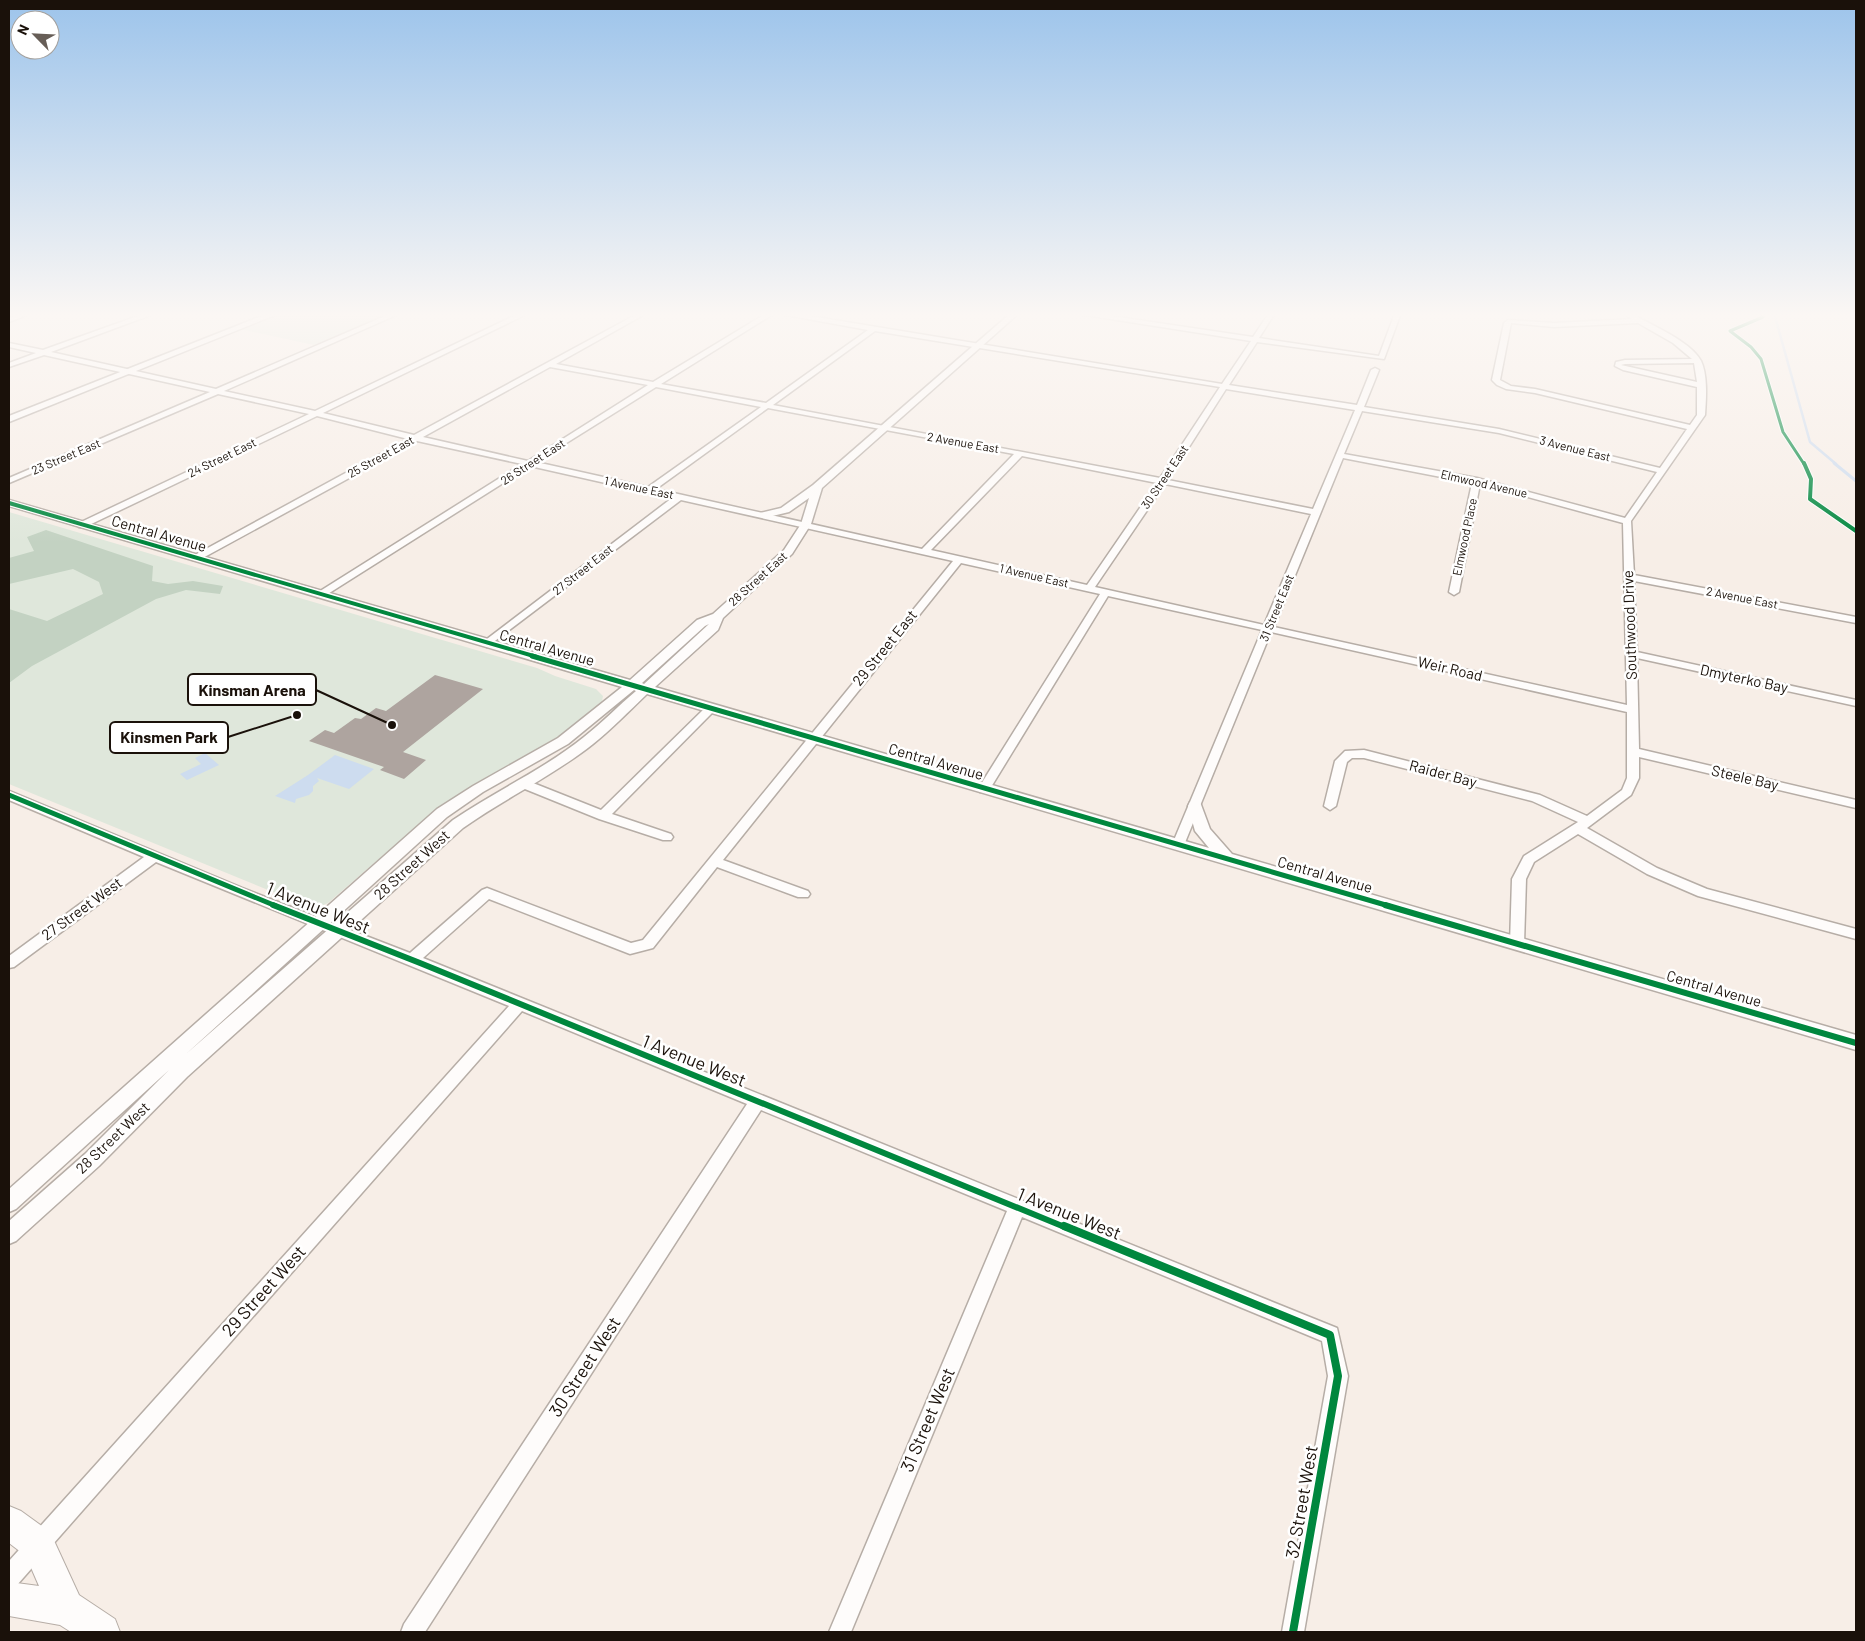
<svg xmlns="http://www.w3.org/2000/svg" width="1865" height="1641" viewBox="0 0 1865 1641" font-family="Barlow,sans-serif">
<rect width="100%" height="100%" fill="#f7eee7"/>
<g fill="#dfe7db">
<path d="M279 313H390L314 345 240 329Z"/>
<path d="M9 512 537 668 555 676 596 689 603 696 602 701 570 730 548 745 482 781 440 806 328 903 319 907 312 908 9 784Z"/>
</g>
<path fill="#c3d2c2" d="M46 530 153 566 152 581 168 584 193 581 223 586 220 594 186 590 156 599 32 666 9 683V609L47 621 103 594 99 582 73 569 9 584V558L34 551 27 537Z"/>
<g fill="#cddcef">
<path d="M205 753 219 765 187 780 180 774 201 764 195 758Z"/>
<path d="M335 755 374 769 349 789 317 778 319 781 313 786V791L309 795 296 799 295 803 275 796 308 775Z"/>
</g>
<g fill="none" stroke-linecap="round" stroke-linejoin="round">
<path stroke="#cddcef" stroke-width="2.5" d="M1774 313 1810 442 1836 464"/>
<path stroke="#cddcef" stroke-width="3" d="M1834 463 1856 481"/>
</g>
<path fill="#aea49f" d="M435 675 483 689 403 752 426 760 404 779 380 770 384 767 309 741 325 730 334 733 355 718 361 719 376 708 386 711Z"/>
<g fill="none" stroke-linecap="round" stroke-linejoin="round">
<g stroke="#b6ada6" stroke-width="3">
<g id="minor">
<path d="M22 313H32L9 322V318Z"/>
<path d="M146 313H156L51 352 216 389 392 313H401L224 391 315 411 520 313H529L323 413 414 435 639 313H647L556 364 653 382 767 313H775L661 384 766 403 868 330 775 313H792L1222 384 1251 341 1072 313H1091L1253 337 1269 313H1275L1259 338 1379 356 1395 313H1401L1384 359 1257 342 1229 385 1357 405 1371 370 1375 368 1379 370 1364 407 1499 429 1660 468 1687 429 1535 393 1506 389 1497 385 1492 380 1504 323 1508 320 1554 323 1632 319 1623 313H1631C1650 325 1691 341 1701 361 1708 376 1706 399 1705 415L1631 521 1634 575 1856 617V623L1634 581 1637 652 1856 700V706L1637 658 1639 749 1856 800V808L1639 757V778L1631 795 1587 828 1657 868 1707 889 1856 929V939L1698 896 1647 874 1578 834 1534 862 1526 879 1524 944 1522 948 1517 949 1512 948 1510 944 1512 879 1524 856 1578 822 1532 801 1364 758H1352L1347 762 1336 806 1330 810 1324 806 1335 761 1345 751 1364 750 1540 795 1587 816 1622 790 1627 778V712L1271 632 1184 845 1183 848H1173L1172 845 1262 630 1108 596 988 792H980L978 789 1100 594 961 563 723 860 808 891 810 894 808 897H798L717 867 653 948 630 954 489 899 423 958 1337 1328 1348 1376 1304 1632H1282L1328 1376 1322 1341 1022 1217 851 1632H829L1007 1211 761 1110 425 1632H401L404 1624 747 1104 522 1011 17 1585 9 1588V1561L509 1006 156 862 14 967 9 968V956L144 857 9 800V791L242 888 410 953 482 890 487 888 631 943 643 940 953 561 681 500 487 647 482 644 483 642 672 498 530 466 323 597H317V593L522 464 417 441 199 560H193V556L408 439 317 416 85 527H79V523L309 414 218 394 9 483V478L210 392 44 355 9 367V363L36 353 9 347V343L43 350ZM1511 323 1554 327 1638 323 1673 343 1692 359 1625 360 1616 362 1615 366 1623 370 1697 387V415L1690 425 1535 389 1511 386 1500 380ZM875 331 1220 387 1160 478 773 405ZM1694 363 1697 382 1621 365 1625 364ZM550 367 648 385 528 461 423 437ZM656 387 761 407 648 487 536 462ZM1226 389 1355 410 1313 509 1168 480ZM768 408 1014 454 922 549 656 489ZM1362 411 1499 433 1657 472 1625 518 1477 478 1344 454ZM1022 456 1157 483 1087 585 931 550ZM1343 458 1472 483 1449 592 1454 595 1459 592 1480 484 1623 523 1627 705 1274 627ZM1165 484 1311 514 1264 625 1095 587Z"/>
<path d="M710 706 716 709 714 711 612 814 671 834 673 837 671 840H663L599 819 520 787 518 784 520 781H528L601 810 706 707Z"/>
</g>
</g>
<g stroke="#b6ada6" stroke-width="3">
<g id="tertiary">
<path d="M269 313H280L9 422V416Z"/>
<path d="M1011 313H1019L822 488 811 524 792 554 723 618 718 630 655 687 1209 848 1195 831 1188 806 1190 802H1200L1210 829 1232 854 1856 1035V1050L647 694C629 711 612 729 593 744 553 776 505 798 463 828L187 1077 99 1166 16 1241 9 1244V1221L85 1154 169 1070 16 1209 9 1212V1189L437 809 473 786 558 738 622 687 9 506V500L630 680 697 620 713 614 784 550 801 524 809 498 789 512 764 518 759 515 760 513 781 508 813 485ZM709 624 644 684 642 683 705 626ZM634 690 636 691C618 706 602 723 584 737 543 770 495 791 453 820L186 1054 447 817 483 792 568 744Z"/>
</g>
</g>
<g stroke="#b6ada6" stroke-width="2">
<path id="trunk" d="M9 1506 21 1511 50 1532 79 1595 115 1619 120 1632H71L60 1625 9 1616V1582L39 1586 26 1556 9 1543Z"/>
</g>
<use href="#minor" fill="#fefcfb" fill-rule="evenodd"/>
<use href="#tertiary" fill="#fefcfb" fill-rule="evenodd"/>
<use href="#trunk" fill="#fefcfb" fill-rule="evenodd"/>
<g stroke="#fff" stroke-width="5">
<path id="cycleway-far4" d="M1761 313 1763 317 1730 331 1751 347 1761 359 1783 432 1804 464"/>
</g>
<g stroke="#fff" stroke-width="6">
<g id="cycleway-far3">
<path d="M1804 463 1811 479 1810 499 1856 531"/>
<path d="M9 503 537 657"/>
</g>
</g>
<g stroke="#fff" stroke-width="8">
<g id="cycleway-far2">
<path d="M532 656 1389 906"/>
<path d="M9 795 276 906"/>
</g>
</g>
<g stroke="#fff" stroke-width="9">
<g id="cycleway-far1">
<path d="M273 905 420 963 1067 1228"/>
<path d="M1385 905 1856 1043"/>
</g>
</g>
<g stroke="#fff" stroke-width="11">
<path id="cycleway" d="M1064 1226 1330 1335 1338 1376 1293 1632"/>
</g>
<use href="#cycleway-far4" stroke="#00873e" stroke-width="3"/>
<use href="#cycleway-far3" stroke="#00873e" stroke-width="4"/>
<use href="#cycleway-far2" stroke="#00873e" stroke-width="5"/>
<use href="#cycleway-far1" stroke="#00873e" stroke-width="6"/>
<use href="#cycleway" stroke="#00873e" stroke-width="8"/>
</g>
<linearGradient id="sky" x2="0" y2="1"><stop stop-color="#9dc4eb"/><stop offset="0.58" stop-color="#fbf7f4"/><stop offset="1" stop-color="#fbf7f4" stop-opacity="0"/></linearGradient>
<rect width="1865" height="543" fill="url(#sky)"/>
<g text-anchor="middle" stroke-width="5" stroke-linejoin="round" paint-order="stroke">
<g font-size="12" fill="#1a110a" stroke="#fff">
<text transform="translate(963 443) rotate(10)" y="4">2 Avenue East</text>
<text transform="translate(1575 449) rotate(14)" y="4">3 Avenue East</text>
<text transform="translate(66 457) rotate(-23)" y="4">23 Street East</text>
<text transform="translate(381 457) rotate(-29)" y="4">25 Street East</text>
<text transform="translate(222 458) rotate(-26)" y="4">24 Street East</text>
<text transform="translate(533 462) rotate(-33)" y="4">26 Street East</text>
<text transform="translate(1165 477) rotate(-56)" y="4">30 Street East</text>
<text transform="translate(1484 484) rotate(13)" y="4">Elmwood Avenue</text>
<text transform="translate(639 488) rotate(12)" y="4">1 Avenue East</text>
<text transform="translate(1465 537) rotate(-78)" y="4">Elmwood Place</text>
<text transform="translate(583 570) rotate(-38)" y="4">27 Street East</text>
<text transform="translate(1034 576) rotate(13)" y="4">1 Avenue East</text>
<text transform="translate(758 579) rotate(-42)" y="4">28 Street East</text>
<text transform="translate(1742 598) rotate(11)" y="4">2 Avenue East</text>
<text transform="translate(1277 608) rotate(-68)" y="4">31 Street East</text>
</g>
<g font-size="15" fill="#1a110a" stroke="#fff">
<text transform="translate(159 534) rotate(16)" y="5">Central Avenue</text>
<text transform="translate(1630 625) rotate(-92)" y="5">Southwood Drive</text>
<text transform="translate(547 648) rotate(16)" y="5">Central Avenue</text>
<text transform="translate(885 648) rotate(-51)" y="5">29 Street East</text>
<text transform="translate(1450 669) rotate(13)" y="5">Weir Road</text>
<text transform="translate(1744 679) rotate(12)" y="5">Dmyterko Bay</text>
<text transform="translate(936 762) rotate(16)" y="5">Central Avenue</text>
<text transform="translate(1443 774) rotate(15)" y="5">Raider Bay</text>
<text transform="translate(1745 778) rotate(13)" y="5">Steele Bay</text>
<text transform="translate(412 865) rotate(-42)" y="5">28 Street West</text>
<text transform="translate(1325 875) rotate(16)" y="5">Central Avenue</text>
<text transform="translate(82 909) rotate(-36)" y="5">27 Street West</text>
<text transform="translate(1714 989) rotate(16)" y="5">Central Avenue</text>
<text transform="translate(113 1138) rotate(-44)" y="5">28 Street West</text>
</g>
<g font-size="18" fill="#1a110a" stroke="#fff">
<text transform="translate(318 908) rotate(22)" y="6">1 Avenue West</text>
<text transform="translate(694 1061) rotate(22)" y="6">1 Avenue West</text>
<text transform="translate(1069 1214) rotate(22)" y="6">1 Avenue West</text>
<text transform="translate(264 1291) rotate(-48)" y="6">29 Street West</text>
<text transform="translate(585 1367) rotate(-57)" y="6">30 Street West</text>
<text transform="translate(928 1420) rotate(-67)" y="6">31 Street West</text>
<text transform="translate(1302 1502) rotate(-80)" y="6">32 Street West</text>
</g>
</g>
<path fill="none" stroke="#1a110a" stroke-width="2" d="M392 725L316 690M297 715L228 737"/>
<g fill="#1a110a" stroke="#fff" stroke-width="2">
<circle cx="392" cy="725" r="5"/>
<circle cx="297" cy="715" r="5"/>
</g>
<g fill="#fff" stroke="#1a110a" stroke-width="2">
<rect x="188" y="674" width="128" height="31" rx="5"/>
<rect x="110" y="722" width="118" height="31" rx="5"/>
</g>
<g font-size="16" text-anchor="middle" font-weight="bold" fill="#1a110a">
<text x="252" y="696">Kinsman Arena</text>
<text x="169" y="743">Kinsmen Park</text>
</g>
<rect width="1865" height="1641" fill="none" stroke="#1a110a" stroke-width="20"/>
<g transform="translate(35 35) rotate(294)"><circle r="24" fill="#ffffff" stroke="#a3a09d"/>
<path d="M0-4L9 19L0 12L-9 19Z" fill="#675e57"/>
<text y="-8" font-size="14" font-weight="bold" text-anchor="middle" fill="#1a110a">N</text>
</g>
</svg>
